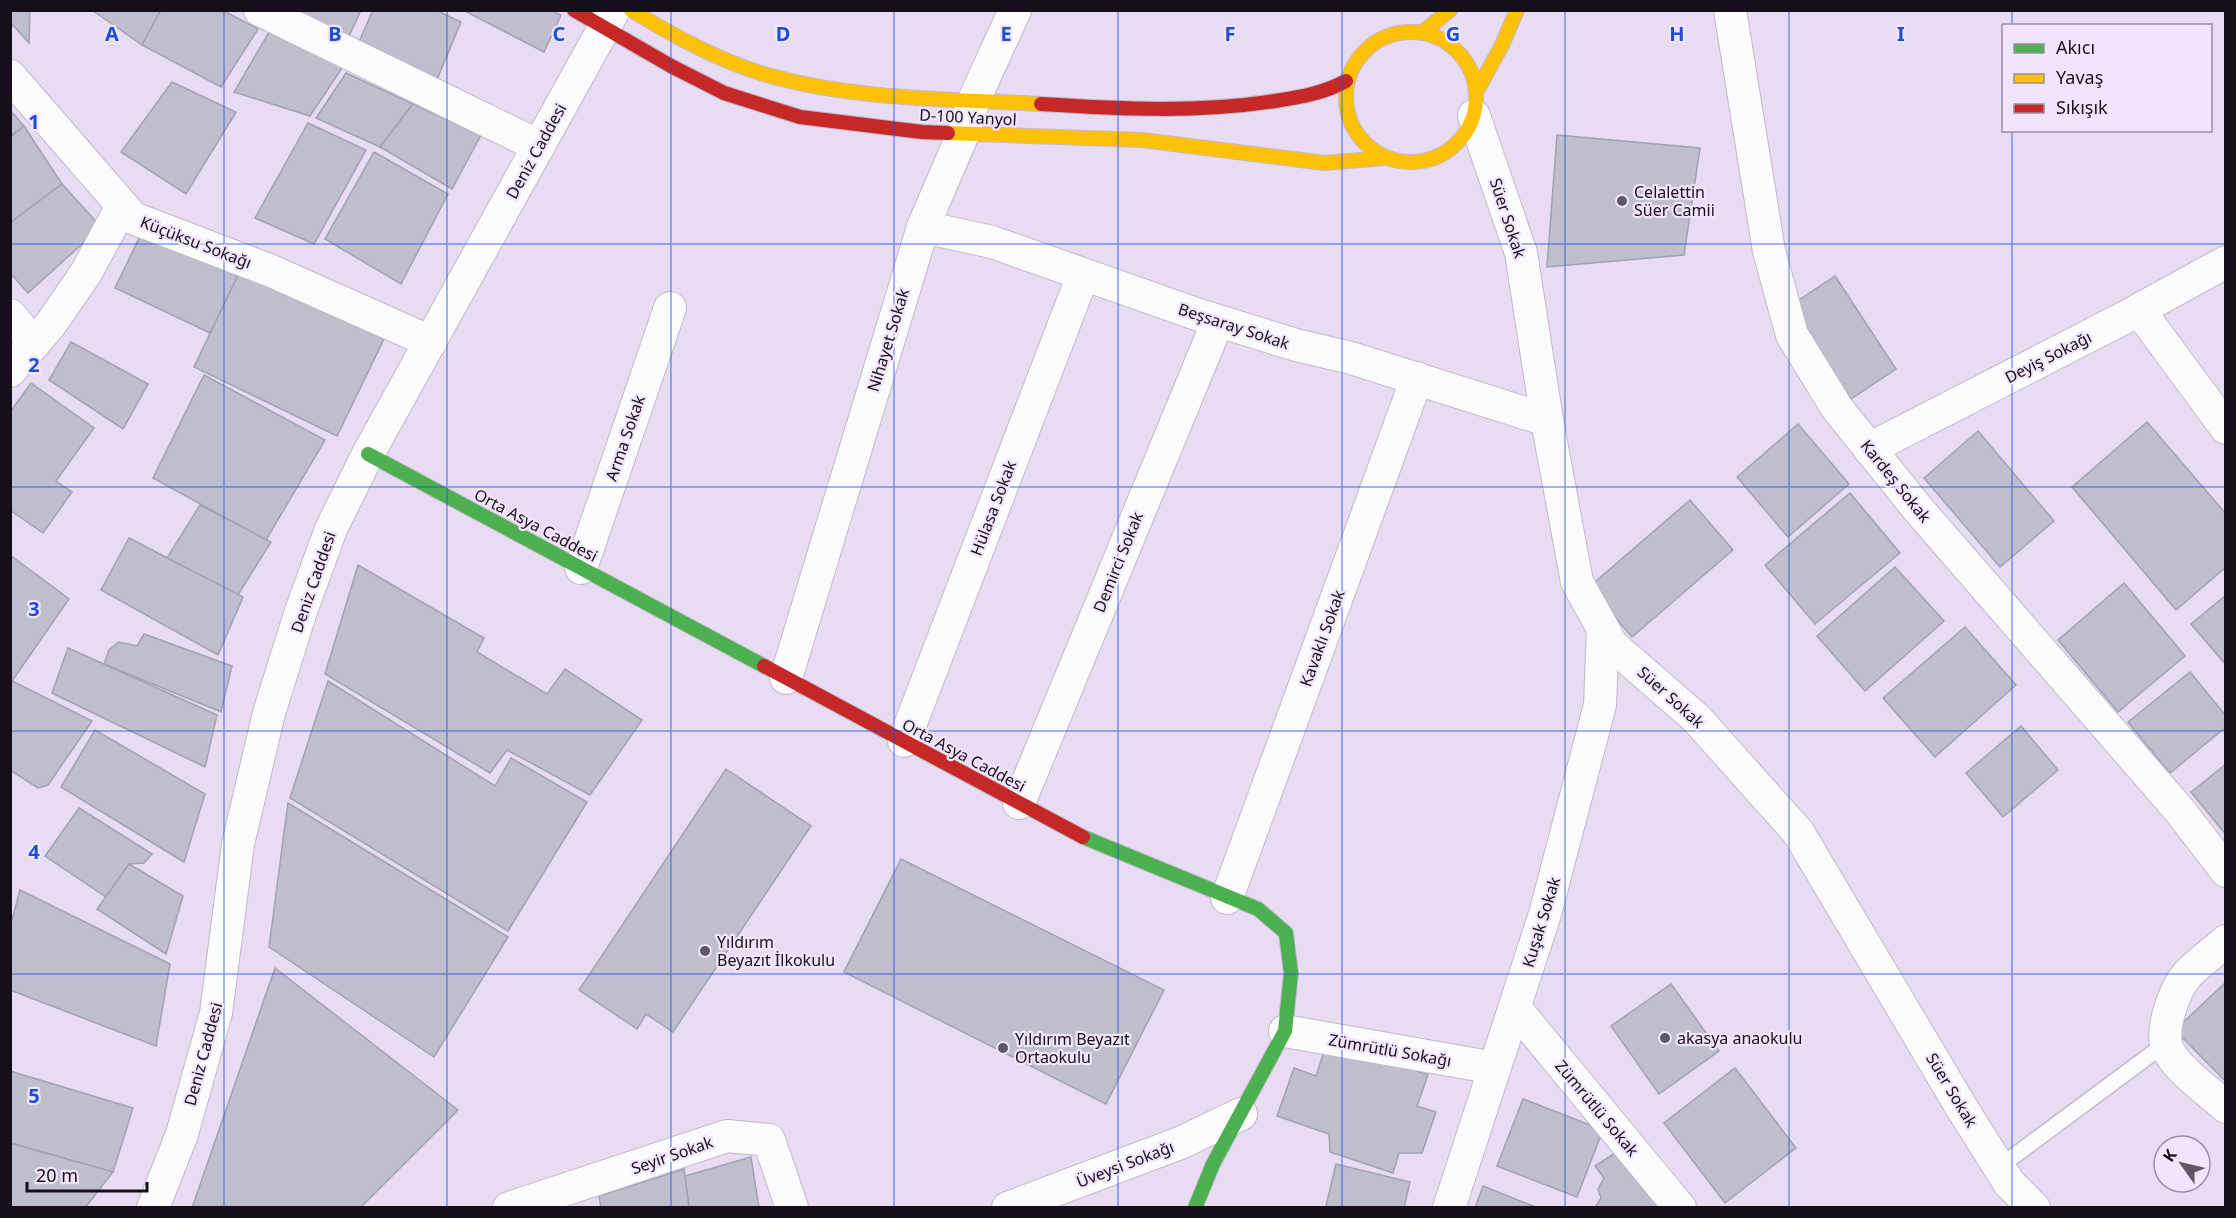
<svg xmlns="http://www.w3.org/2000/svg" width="2236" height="1218" viewBox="0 0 2236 1218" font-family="'Noto Sans',sans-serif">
<rect width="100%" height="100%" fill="#e7dcf1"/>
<g fill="#bebece" stroke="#a1a1b0" stroke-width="1.5">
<path d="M10 10H30L29 43 10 22Z"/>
<path d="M92 10H161L142 45Z"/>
<path d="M161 10H222L258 29 221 87 142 45Z"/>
<path d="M284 10H361L346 43Z"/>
<path d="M373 10H436L461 22 436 82 359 42Z"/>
<path d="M463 10H551L561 15 544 52Z"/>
<path d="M272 27 346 62 310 116 234 92Z"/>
<path d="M346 73 413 104 380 147 316 118Z"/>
<path d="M172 82 236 112 186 194 121 152Z"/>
<path d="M413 104 481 135 452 189 380 147Z"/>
<path d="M10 110 24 126 10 136Z"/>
<path d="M308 123 366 150 314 244 255 218Z"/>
<path d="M24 126 62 184 10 223V138Z"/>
<path d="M1557 135 1700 148 1684 255 1547 267Z"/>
<path d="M374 152 448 194 401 284 325 239Z"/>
<path d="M62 184 101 227 28 293 10 273V223Z"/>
<path d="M143 230 241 269 210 333 115 288Z"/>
<path d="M241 269 384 339 337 436 194 367Z"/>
<path d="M1835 276 1896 369 1851 399 1790 306Z"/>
<path d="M71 342 148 384 123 429 49 380Z"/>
<path d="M204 375 325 440 266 540 153 478Z"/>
<path d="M31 383 94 428 56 481 72 492 43 533 10 510V412Z"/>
<path d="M2147 422 2226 514V567L2176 610 2072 487Z"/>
<path d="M1798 424 1849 484 1788 537 1737 477Z"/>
<path d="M1978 431 2054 521 2000 567 1924 478Z"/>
<path d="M1850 493 1900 553 1815 624 1765 565Z"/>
<path d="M1690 500 1733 550 1632 637 1589 587Z"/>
<path d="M200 505 271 542 238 595 167 558Z"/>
<path d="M129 538 243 597 218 655 101 590Z"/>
<path d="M10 555 69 599 12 681 10 679Z"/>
<path d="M358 565 484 638 477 652 547 694 565 669 642 720 590 795 507 750 490 773 325 674Z"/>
<path d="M1895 567 1944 621 1865 691 1817 636Z"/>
<path d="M2124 583 2185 656 2118 712 2058 640Z"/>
<path d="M2226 595V665L2191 624Z"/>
<path d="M1965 627 2016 685 1935 757 1883 698Z"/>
<path d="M144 634 232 666 221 712 104 664 109 650 119 642 137 646Z"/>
<path d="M68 648 217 715 205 767 52 693Z"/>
<path d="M2190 672 2226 716V727L2170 773 2128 722Z"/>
<path d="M10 680 92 721 48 785 38 788 10 770Z"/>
<path d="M328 681 495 786 511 758 587 802 508 931 290 798Z"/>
<path d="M2021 726 2058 770 2003 817 1966 773Z"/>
<path d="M95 730 205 794 184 862 61 787Z"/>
<path d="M2226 764V835L2191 792Z"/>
<path d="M726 769 811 826 673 1032 646 1014 637 1029 579 990Z"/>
<path d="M288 803 508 937 434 1057 269 947Z"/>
<path d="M79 808 152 854 144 863 129 864 106 897 45 856Z"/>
<path d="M901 859 1164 990 1106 1104 844 972Z"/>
<path d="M129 864 183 896 166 954 97 909Z"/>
<path d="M20 890 170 964 156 1046 10 990V927Z"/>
<path d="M275 968 458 1110 360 1208H192Z"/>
<path d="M2226 982V1082L2175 1030Z"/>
<path d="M1671 984 1719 1051 1659 1094 1611 1026Z"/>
<path d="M1328 1040 1428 1075 1417 1106 1436 1112 1422 1153H1399L1393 1173 1330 1152 1329 1134 1277 1116 1294 1068 1316 1076Z"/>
<path d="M1735 1068 1796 1148 1725 1203 1664 1123Z"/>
<path d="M10 1071 133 1108 113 1172 10 1143Z"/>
<path d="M1523 1099 1603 1130 1577 1197 1497 1166Z"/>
<path d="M10 1143 113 1172 85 1208H10Z"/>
<path d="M1623 1148 1661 1208H1595L1601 1198 1598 1189 1604 1178 1595 1166Z"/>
<path d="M751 1157 759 1208H689L685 1176Z"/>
<path d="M1336 1164 1410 1182 1404 1208H1328L1326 1206Z"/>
<path d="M684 1169 689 1208H601L599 1196Z"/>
<path d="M1483 1186 1538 1208H1475Z"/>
</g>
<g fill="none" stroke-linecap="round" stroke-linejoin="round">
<g stroke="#c2b9ca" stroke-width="18">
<path id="lane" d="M1999 1167 2165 1044"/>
</g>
<g stroke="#c2b9ca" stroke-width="34">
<g id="street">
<path d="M260 10 539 146"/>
<path d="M1730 10 1769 251 1792 335 1837 408 1918 509 2180 811 2226 871"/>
<path d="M10 76 133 218 269 270 431 342"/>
<path d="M1474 116 1521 253 1547 420 1577 582 1612 645 1696 718 1798 832 1960 1105 2009 1183 2034 1208"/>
<path d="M923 227 992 242 1199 315 1296 345 1351 358 1547 420"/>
<path d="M2139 310 2226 428"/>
<path d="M10 315 34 344"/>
<path d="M10 371 50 325 86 273 122 206"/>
<path d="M1869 449 2122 319 2226 262"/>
<path d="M581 568 670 308"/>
<path d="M786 678 923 227 963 134 974 100 1015 10"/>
<path d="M904 741 1083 275"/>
<path d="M1019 803 1218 321"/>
<path d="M1227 898 1417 378"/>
<path d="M2226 941C2213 953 2198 963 2187 975 2174 990 2158 1034 2169 1052 2181 1072 2208 1091 2226 1107"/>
<path d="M1515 1008 1680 1208"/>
<path d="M1285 1031 1495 1068"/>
<path d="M153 1208 182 1134 216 1013 238 844 269 713 301 611 331 529 368 454 614 10"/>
<path d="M509 1208 727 1136 769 1140 792 1208"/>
<path d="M1008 1208 1180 1143 1241 1114"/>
<path d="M1449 1208 1545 914 1600 705 1603 629"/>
</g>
</g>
<g stroke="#c2b9ca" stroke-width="16">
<g id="fast">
<path d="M368 454 764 666"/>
<path d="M1083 837 1258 909 1286 933 1291 973 1285 1031 1213 1164 1195 1208"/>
</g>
</g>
<g stroke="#c2b9ca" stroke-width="16">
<g id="slow">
<path d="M631 10C674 36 719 61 767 75 855 100 950 99 1041 104"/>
<circle cx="1411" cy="97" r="65"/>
<path d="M1422 33 1450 10"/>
<path d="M1478 89 1502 45 1517 10"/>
<path d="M948 133 1142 140 1325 163 1384 158"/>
</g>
</g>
<g stroke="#c2b9ca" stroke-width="16">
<g id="jam">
<path d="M574 10 671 66 724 93 800 117 922 132 948 133"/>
<path d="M1041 104C1119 109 1197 113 1275 101 1301 97 1324 93 1346 81"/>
<path d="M764 666 1083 837"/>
</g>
</g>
<use href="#lane" stroke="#fbfafd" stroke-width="15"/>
<use href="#street" stroke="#fbfafd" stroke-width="32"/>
<use href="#fast" stroke="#4caf50" stroke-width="14"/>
<use href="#slow" stroke="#ffc107" stroke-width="14"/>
<use href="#jam" stroke="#c62828" stroke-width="14"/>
</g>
<path fill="none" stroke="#1d4ed8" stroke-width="1.5" stroke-opacity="0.55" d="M224 10V1208M447 10V1208M671 10V1208M894 10V1208M1118 10V1208M1342 10V1208M1565 10V1208M1789 10V1208M2012 10V26M2012 130V1208M10 244H2226M10 487H2226M10 731H2226M10 974H2226"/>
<g fill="#5f5766" stroke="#f1e5fb" stroke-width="2">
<circle cx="1622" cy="201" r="6"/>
<circle cx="705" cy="951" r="6"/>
<circle cx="1665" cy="1038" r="6"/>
<circle cx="1003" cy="1048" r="6"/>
</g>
<g text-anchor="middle" stroke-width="4.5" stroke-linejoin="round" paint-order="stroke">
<g font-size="16" fill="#160f1b" stroke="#f1e5fb">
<text transform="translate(968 117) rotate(3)" y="6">D-100 Yanyol</text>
<text transform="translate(536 151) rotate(-61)" y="6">Deniz Caddesi</text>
<text transform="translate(1508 218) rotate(72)" y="6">Süer Sokak</text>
<text transform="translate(196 242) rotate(21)" y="6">Küçüksu Sokağı</text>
<text transform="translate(1234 326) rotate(18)" y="6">Beşsaray Sokak</text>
<text transform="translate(888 340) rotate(-73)" y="6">Nihayet Sokak</text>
<text transform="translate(2048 357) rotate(-27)" y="6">Deyiş Sokağı</text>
<text transform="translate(625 438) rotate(-71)" y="6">Arma Sokak</text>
<text transform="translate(1896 481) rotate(51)" y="6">Kardeş Sokak</text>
<text transform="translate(993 508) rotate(-69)" y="6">Hülasa Sokak</text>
<text transform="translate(536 525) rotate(28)" y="6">Orta Asya Caddesi</text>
<text transform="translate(1118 562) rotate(-68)" y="6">Demirci Sokak</text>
<text transform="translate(313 582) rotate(-71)" y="6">Deniz Caddesi</text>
<text transform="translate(1322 638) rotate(-70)" y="6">Kavaklı Sokak</text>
<text transform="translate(1671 697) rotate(42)" y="6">Süer Sokak</text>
<text transform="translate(964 755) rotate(28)" y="6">Orta Asya Caddesi</text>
<text transform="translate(1541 922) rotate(-73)" y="6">Kuşak Sokak</text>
<text transform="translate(1390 1050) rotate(10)" y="6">Zümrütlü Sokağı</text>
<text transform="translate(203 1054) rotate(-75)" y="6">Deniz Caddesi</text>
<text transform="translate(1952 1090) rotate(59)" y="6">Süer Sokak</text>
<text transform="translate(1597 1108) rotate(50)" y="6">Zümrütlü Sokak</text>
<text transform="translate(672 1155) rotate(-19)" y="6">Seyir Sokak</text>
<text transform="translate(1125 1164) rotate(-21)" y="6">Üveysi Sokağı</text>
</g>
<g font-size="16" fill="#160f1b" stroke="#f1e5fb" text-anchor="start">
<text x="1634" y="198">Celalettin<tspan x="1634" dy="18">Süer Camii</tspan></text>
<text x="717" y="948">Yıldırım<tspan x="717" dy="18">Beyazıt İlkokulu</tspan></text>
<text x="1677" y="1044">akasya anaokulu</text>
<text x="1015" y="1045">Yıldırım Beyazıt<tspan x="1015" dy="18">Ortaokulu</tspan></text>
</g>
</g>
<g font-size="20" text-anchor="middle" font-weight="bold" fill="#1d4ed8" stroke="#f1e5fb" stroke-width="4.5" stroke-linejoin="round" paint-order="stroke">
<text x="112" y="41">A</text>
<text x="335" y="41">B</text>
<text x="559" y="41">C</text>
<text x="783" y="41">D</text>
<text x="1006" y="41">E</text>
<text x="1230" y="41">F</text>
<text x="1453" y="41">G</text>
<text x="1677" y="41">H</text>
<text x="1901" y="41">I</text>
<text x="34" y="129">1</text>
<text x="34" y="372">2</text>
<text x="34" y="616">3</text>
<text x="34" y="859">4</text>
<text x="34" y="1103">5</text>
</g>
<rect width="2236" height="1218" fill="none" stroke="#160f1b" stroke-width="24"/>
<rect x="2002" y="24" width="210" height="108" fill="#f1e5fb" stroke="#998fa1" stroke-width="1.5"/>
<rect x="2014" y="44" width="30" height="9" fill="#4caf50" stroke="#998fa1" stroke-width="1.5"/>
<text x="2056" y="54" font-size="18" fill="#160f1b">Akıcı</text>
<rect x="2014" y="74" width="30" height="9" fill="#ffc107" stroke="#998fa1" stroke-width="1.5"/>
<text x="2056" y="84" font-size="18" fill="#160f1b">Yavaş</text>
<rect x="2014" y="104" width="30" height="9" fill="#c62828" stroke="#998fa1" stroke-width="1.5"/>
<text x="2056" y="114" font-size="18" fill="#160f1b">Sıkışık</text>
<g transform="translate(2182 1164) rotate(304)"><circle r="28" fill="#f1e5fb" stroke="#998fa1" stroke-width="1.5"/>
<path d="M0-4.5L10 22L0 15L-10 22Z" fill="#5f5766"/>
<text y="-9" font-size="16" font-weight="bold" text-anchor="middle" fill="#160f1b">K</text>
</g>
<path d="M27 1182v9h120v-9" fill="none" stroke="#160f1b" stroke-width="3"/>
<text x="36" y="1182" font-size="18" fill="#160f1b" stroke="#f1e5fb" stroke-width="4.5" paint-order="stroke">20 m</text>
</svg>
